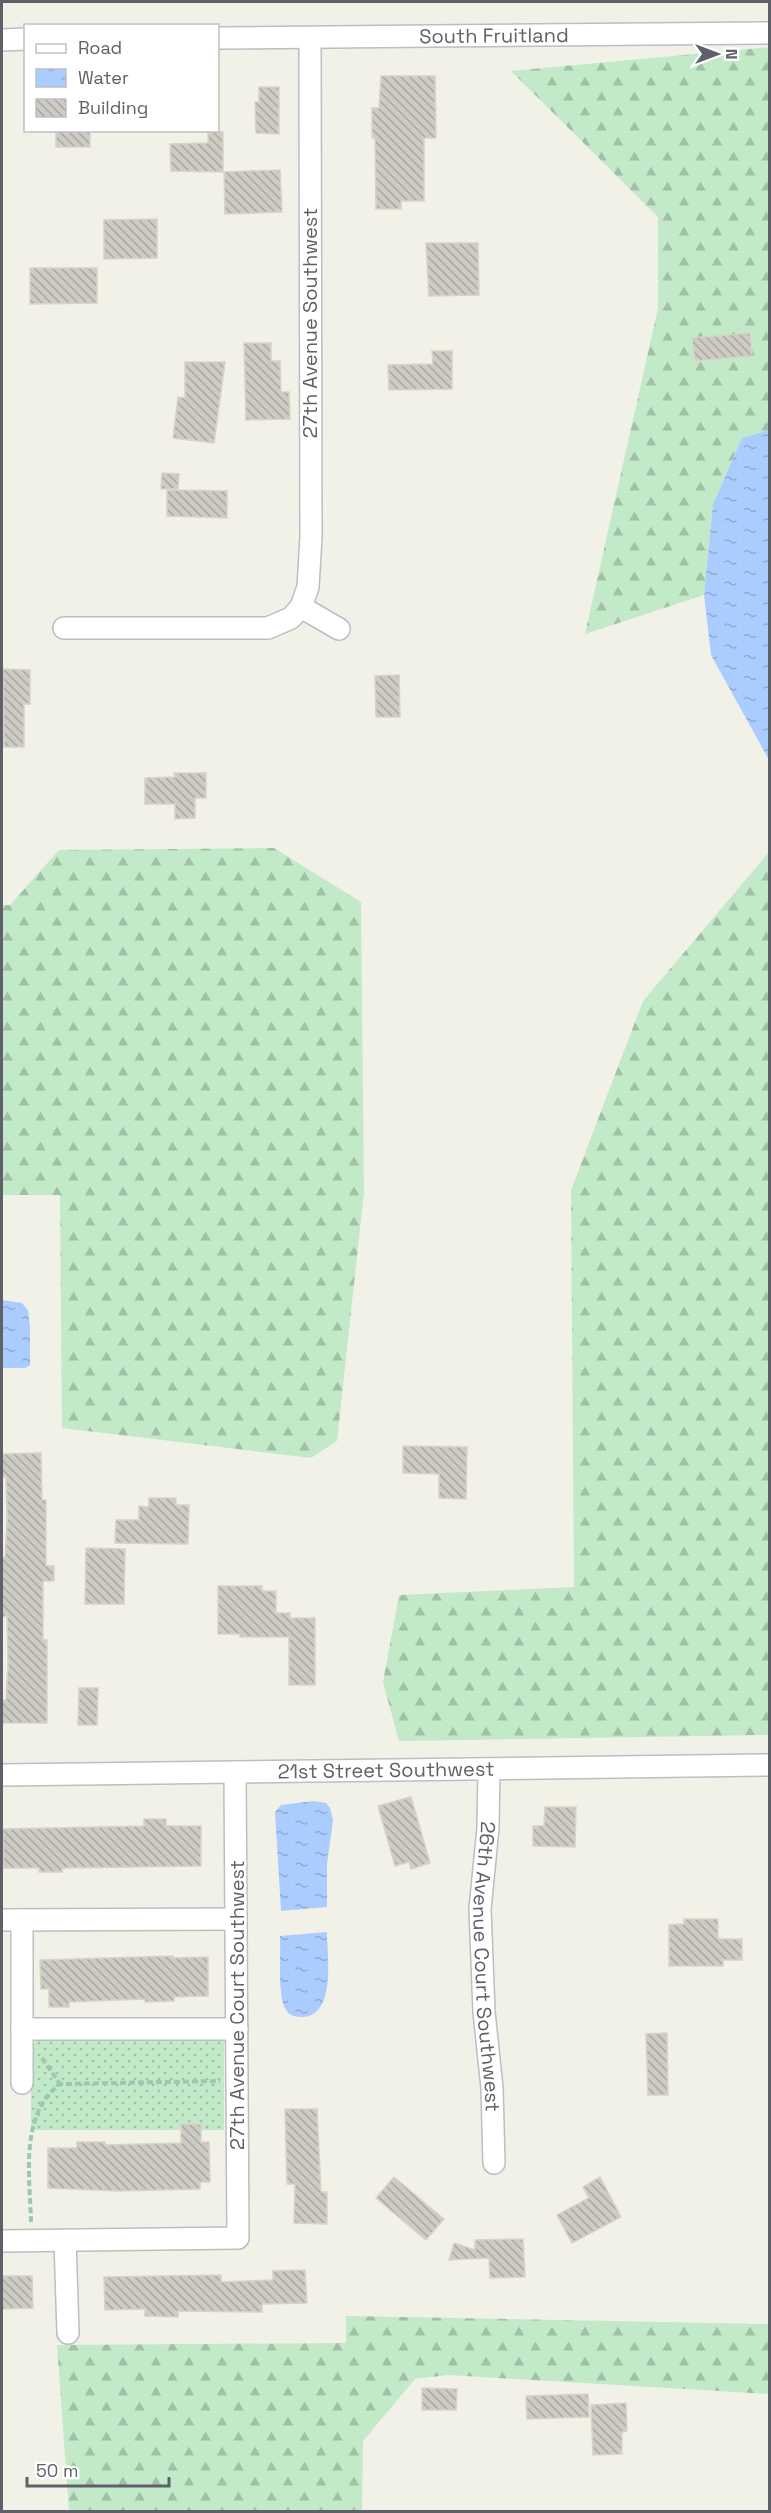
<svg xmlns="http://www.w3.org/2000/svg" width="771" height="2513" viewBox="0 0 771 2513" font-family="'Space Grotesk',sans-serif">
<defs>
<pattern id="grass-dots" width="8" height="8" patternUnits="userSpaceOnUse" patternTransform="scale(1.5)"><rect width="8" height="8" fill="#c2eac9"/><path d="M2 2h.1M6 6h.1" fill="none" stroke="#a1c1a7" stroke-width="1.8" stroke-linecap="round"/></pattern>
<pattern id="forest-firs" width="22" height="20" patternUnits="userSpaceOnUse" patternTransform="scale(1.5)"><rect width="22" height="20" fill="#c2eac9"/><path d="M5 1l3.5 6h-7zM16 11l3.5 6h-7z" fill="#a1c1a7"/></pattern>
<pattern id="water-ripples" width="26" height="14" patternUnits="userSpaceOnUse" patternTransform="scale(1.5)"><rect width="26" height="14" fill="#acf"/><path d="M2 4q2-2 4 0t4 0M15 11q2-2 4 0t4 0" fill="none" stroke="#8ea9d2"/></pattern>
<pattern id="building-back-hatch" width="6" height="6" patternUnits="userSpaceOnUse" patternTransform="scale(1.5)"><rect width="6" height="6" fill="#cdcbc4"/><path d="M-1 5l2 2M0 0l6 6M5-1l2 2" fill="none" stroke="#aaa8a3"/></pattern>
</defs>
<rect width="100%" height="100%" fill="#f2f1e7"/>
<path fill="url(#grass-dots)" d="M48 2036H224V2130H31V2047L36 2041Z"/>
<g fill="url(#forest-firs)">
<path d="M769 47V430L742 438 713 504 704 595 585 634 658 308V217L511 71Z"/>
<path d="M274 848 361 902 364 1192 337 1441 311 1458 62 1428 60 1195H2V905H10L59 850Z"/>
<path d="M769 852V1735L399 1741 383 1682 399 1595 574 1587 571 1190 643 1001Z"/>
<path d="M346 2316 769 2324V2394L448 2375 415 2379 363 2441 362 2511H69L57 2345 346 2343Z"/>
</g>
<g fill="url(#water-ripples)">
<path d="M769 430H770L769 760 711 655 704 595 713 504 742 438Z"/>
<path d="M2 1300 22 1303 28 1310 30 1327V1365L25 1368H2Z"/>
<path d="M314 1801 326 1803 330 1808 333 1820 327 1864V1907L281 1911 275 1812 281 1805Z"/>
<path d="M327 1932C327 1955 337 2016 302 2017 297 2017 289 2016 286 2010 277 1995 281 1954 280 1936Z"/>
</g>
<g fill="url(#building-back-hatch)" stroke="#d7d4c5" stroke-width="1.5">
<path d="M381 76H435L436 138H424V201H401V209H376L375 138H372V108H379Z"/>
<path d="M259 87H279V134L256 133 255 102H259Z"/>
<rect x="56" y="130" width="34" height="17"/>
<path d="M208 131 223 132V172L171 171 170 144 208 143Z"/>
<path d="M280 170 282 212 225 214 224 172Z"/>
<path d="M157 219V258L104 259V220Z"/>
<path d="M426 243H478L479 295 429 296Z"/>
<path d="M30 268H97V303L30 304Z"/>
<path d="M750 333 752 356 695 361 692 338Z"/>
<path d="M244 343H271V361H280L281 392H289L290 419 246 420Z"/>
<path d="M432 351H452V389L389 390 388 365 433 364Z"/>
<path d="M185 362H225L214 443 173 438 178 397 185 398Z"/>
<path d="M162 473 179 474 178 489H161Z"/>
<path d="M167 490 227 491V518L167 516Z"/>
<path d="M3 669 30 670V704H24V747H4Z"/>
<path d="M399 675 400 717H376L375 676Z"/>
<path d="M174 773H206V798H195V818L175 819V804H145V778L175 777Z"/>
<path d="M403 1446 467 1447 466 1499 439 1498V1474L403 1473Z"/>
<path d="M41 1453 42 1500H46V1566H54V1581H43V1640H47V1723H2V1700H6L8 1663 7 1616 2 1617V1557H5L7 1520 6 1477H2V1454Z"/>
<path d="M149 1498H176V1505H189L188 1544 115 1543 116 1520H139V1506L149 1507Z"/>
<path d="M86 1548 125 1549 124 1604H85Z"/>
<path d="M218 1586H262V1591H276V1613H290V1618H315V1685H289V1637H240V1634H218Z"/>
<path d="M79 1688H98L97 1725H78Z"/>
<path d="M411 1797 430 1863 411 1869 409 1862 395 1866 378 1806Z"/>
<path d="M545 1807H576L575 1847 533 1846V1826H544Z"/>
<path d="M144 1819H166V1826H201V1866L62 1868V1872H39V1868H4L3 1829 144 1826Z"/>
<path d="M684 1919H718V1939H742V1960H723V1966H669V1925L684 1924Z"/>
<path d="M173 1956V1958L208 1957V1996L174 1997V2001L145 2002V1999L69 2002V2007H49V1989H41L40 1960Z"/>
<path d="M667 2033 668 2095H648L646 2034Z"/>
<path d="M285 2109H317L321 2192H327V2224L294 2223 295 2184H287Z"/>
<path d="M181 2124H201V2142H209L210 2182H200V2189L118 2191 48 2188V2148H77V2142H105V2145L181 2143Z"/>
<path d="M394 2177 444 2219 426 2240 376 2198Z"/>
<path d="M600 2177 621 2217 572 2243 557 2215 589 2198 583 2187Z"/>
<path d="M523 2239 525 2277 490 2278 489 2258 449 2260 454 2243 475 2250V2240Z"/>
<path d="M305 2270 307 2303 262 2304V2312L178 2311V2317L145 2316V2309L105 2310 104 2277 221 2275V2282L273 2280V2271Z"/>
<path d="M2 2276H32L33 2308 2 2309Z"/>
<path d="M422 2388 457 2389 456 2410H422Z"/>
<path d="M588 2394 589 2417 527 2419 526 2396Z"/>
<path d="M626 2403 627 2431 622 2432V2454L593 2455 591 2405Z"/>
</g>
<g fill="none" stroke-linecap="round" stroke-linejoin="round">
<g stroke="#bbbec3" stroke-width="24">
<g id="minor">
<path id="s1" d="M218 38 770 33"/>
<path d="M2 40 26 39"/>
<path d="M301 607 308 587 311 537 310 38"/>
<path d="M64 628H268L291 618 301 607 339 629"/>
<path id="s2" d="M489 1769 488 1828 480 1909 484 2012 492 2088 494 2163"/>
<path id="s3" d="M2 1775 770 1765"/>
<path d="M2 1920 236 1919"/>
<path d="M22 1920V2083"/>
<path d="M22 2029H237"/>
<path d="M65 2240 68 2333"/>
<path d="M2 2241 238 2238 235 1772"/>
</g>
</g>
<g stroke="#99c9af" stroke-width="4" stroke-dasharray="6 3" stroke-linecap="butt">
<path d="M42 2058 60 2084"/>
<path d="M31 2222C30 2177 19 2115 60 2084L220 2081"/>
</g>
<use href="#minor" stroke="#fff" stroke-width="21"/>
</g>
<g text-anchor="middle" stroke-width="5" stroke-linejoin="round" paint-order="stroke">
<g font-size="20" fill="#5e6168" stroke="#fff">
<text dy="7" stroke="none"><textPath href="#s1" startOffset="276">South Fruitland</textPath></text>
<text transform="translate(310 323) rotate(-90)" y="7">27th Avenue Southwest</text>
<text dy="7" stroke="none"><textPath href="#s3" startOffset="384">21st Street Southwest</textPath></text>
<text dy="7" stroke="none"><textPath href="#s2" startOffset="198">26th Avenue Court Southwest</textPath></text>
<text transform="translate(237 2005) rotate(-90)" y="7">27th Avenue Court Southwest</text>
</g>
</g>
<rect width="771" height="2513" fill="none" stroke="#5e6168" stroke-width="6"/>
<rect x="24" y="24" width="195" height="108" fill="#ffffff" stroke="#bfc0c3" stroke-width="1.5"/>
<rect x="36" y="44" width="30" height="9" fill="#ffffff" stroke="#bfc0c3" stroke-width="1.5"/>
<text x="78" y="54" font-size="18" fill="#5e6168">Road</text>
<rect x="36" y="69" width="30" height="18" fill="url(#water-ripples)" stroke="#bfc0c3" stroke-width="1.5"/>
<text x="78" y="84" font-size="18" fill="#5e6168">Water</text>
<rect x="36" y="99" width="30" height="18" fill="url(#building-back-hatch)" stroke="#bfc0c3" stroke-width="1.5"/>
<text x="78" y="114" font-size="18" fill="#5e6168">Building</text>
<g transform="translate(717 54) rotate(90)" stroke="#ffffff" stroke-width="4.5" paint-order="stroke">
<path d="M0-4.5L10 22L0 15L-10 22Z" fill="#5e6168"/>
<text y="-9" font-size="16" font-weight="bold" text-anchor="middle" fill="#5e6168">N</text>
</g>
<path d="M27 2477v9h142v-9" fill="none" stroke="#5e6168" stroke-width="3"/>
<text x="36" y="2477" font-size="18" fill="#5e6168" stroke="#ffffff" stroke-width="4.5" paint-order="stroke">50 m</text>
</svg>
